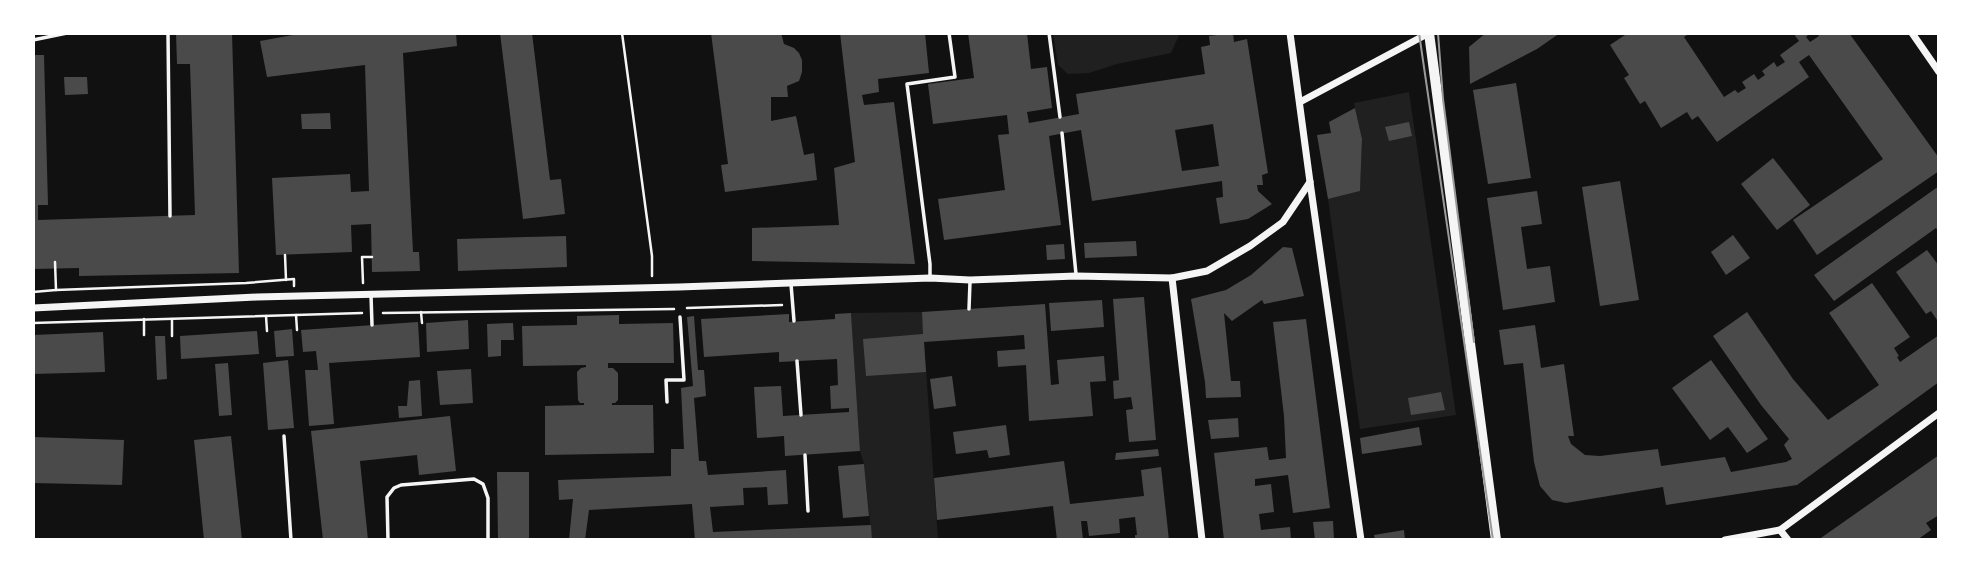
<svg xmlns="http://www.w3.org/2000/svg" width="1972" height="573" viewBox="0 0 1972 573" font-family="'Nunito Sans',sans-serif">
<rect width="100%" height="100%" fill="#111"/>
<g fill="#202020">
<path d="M1053 33H1180L1171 53 1117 64 1089 73 1068 74 1058 65Z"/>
<path d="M1409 92 1456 415 1360 429 1328 199 1360 191 1362 139 1354 103Z"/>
<path d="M922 312 938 540H872L864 464 860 451 851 313Z"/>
</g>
<g fill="#4a4a4a" fill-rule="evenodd">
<path d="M176 33H232L239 273 79 276V268L33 269V55H44L48 205H38V220L195 215 190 64H177Z"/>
<path d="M304 33H456L457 46 403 53 413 252H419L420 271 372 272 371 224 351 225 352 252 276 255 272 178 350 174 351 192 369 191 365 65 267 77 260 41Z"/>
<path d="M500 33H532L550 180 561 179 565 214 523 219Z"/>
<path d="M711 33H781L784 44 794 48 799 53 802 60V72L799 81 787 86 788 97H771V121L796 116 804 155 814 153 817 180 725 192 721 165 728 164Z"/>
<path d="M840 33H925L929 73 878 79 879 92 862 95 864 105 894 102 915 264 752 261V228L839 225 834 168 855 162Z"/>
<path d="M968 33H1027L1031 69 1047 67 1052 108 1027 112 1029 123 1079 114 1076 94 1205 74 1201 47 1210 45 1209 36 1233 33 1234 42 1247 39 1268 173 1262 175 1263 185H1257L1258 191 1272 204 1248 219 1220 224 1216 198 1223 197 1222 181 1092 201 1081 130 1049 136 1061 225 944 240 938 199 1005 190 998 135 1009 134 1007 115 933 124 928 84 974 78ZM1213 124 1219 166 1182 171 1175 130Z"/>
<path d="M1486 33H1560L1537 49 1470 84 1469 47Z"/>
<path d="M1628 33H1690L1684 37 1724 97 1735 90 1738 93 1746 88 1742 82 1754 74 1758 80 1765 75 1762 71 1774 62 1777 67 1785 62 1780 55 1799 41 1793 33H1810L1806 37 1810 42 1819 36 1817 33H1849L1939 158V171L1817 255 1793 220 1883 159 1809 55 1799 62 1809 77 1717 142 1698 116 1692 120 1687 112 1661 128 1645 101 1640 104 1624 78 1629 75 1610 45Z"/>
<path d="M64 77H87L88 94 65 95Z"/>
<path d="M1516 83 1531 178 1488 184 1473 90Z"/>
<path d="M1355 108 1362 139 1360 191 1328 199 1317 135 1331 133 1329 122Z"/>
<path d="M330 113 331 129H302L301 114Z"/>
<path d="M1409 122 1412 136 1389 141 1385 127Z"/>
<path d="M1773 158 1810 205 1777 230 1741 184Z"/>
<path d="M1620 181 1639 300 1600 306 1582 187Z"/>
<path d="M1939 186V232L1936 228 1834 301 1814 275Z"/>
<path d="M1537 191 1542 224 1521 227 1527 269 1550 266 1555 302 1503 310 1487 198Z"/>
<path d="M1733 235 1750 258 1726 275 1711 252Z"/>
<path d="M566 236 567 267 458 271 457 239Z"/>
<path d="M1136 241 1137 256 1085 258 1084 243Z"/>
<path d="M1064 244 1065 259 1047 260 1046 245Z"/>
<path d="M1283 247 1292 248 1304 296 1264 304 1262 300 1232 321 1224 313 1231 381H1240L1241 397 1206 398 1205 382 1191 299 1226 290 1251 275Z"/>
<path d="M1927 250 1939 266V323L1931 311 1926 314 1896 272Z"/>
<path d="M1872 283 1910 337 1894 348 1899 356 1897 357 1900 362 1939 335V382L1797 485 1666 505 1663 487 1566 503 1552 500 1540 486 1534 462 1523 363 1504 365 1499 330 1535 325 1541 368 1564 364 1574 436H1568L1571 444 1585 455 1600 456 1658 449 1661 466 1725 457 1731 472 1786 462 1792 459 1784 445 1789 439 1761 405 1713 336 1747 312 1793 379 1828 420 1879 385 1829 313Z"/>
<path d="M1144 297 1156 440 1129 442 1126 410 1133 409 1131 397 1114 399 1113 381 1119 380 1113 299Z"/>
<path d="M1102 300 1104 327 1051 331 1049 303Z"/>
<path d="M1045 304 1051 385 1059 384 1057 360 1104 356 1106 381 1090 382 1093 416 1029 421 1026 365 998 367 997 351 1025 349 1024 335 924 342 926 372 866 376 863 339 923 334 922 312Z"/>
<path d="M851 313 860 451 785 456 784 436 757 438 754 387 781 386 783 416 849 412V408L831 409 830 386 838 385 837 359 779 362V352L704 357 701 319 789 314V322L835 319V314Z"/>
<path d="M619 315V324L673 323 674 363H608V368H613L618 373V400L615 403H612V405H653L654 453 545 455V406L584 405V403H580L578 400 577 372 581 368 586 367V365L523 366 522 326 577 325V316Z"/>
<path d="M694 316 698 370H704L706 396 694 398 699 461H706L708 475 786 470 788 504 768 505 767 487 743 488 744 505 710 507 713 532 871 525 872 540H695L692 504 589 510 585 540H569L573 499 559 500 558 480 671 476V449H684L681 388 693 386 687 317Z"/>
<path d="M1306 319 1330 508 1293 513 1288 475 1255 479V486L1271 484 1274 512 1259 514 1261 530 1290 527 1291 540H1224L1214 453 1267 447 1269 460 1286 458 1284 416 1273 322Z"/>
<path d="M468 320 469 349 427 352 426 323Z"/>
<path d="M418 322 420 357 329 363 334 424 309 426 305 370H318L316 351 303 352 301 330Z"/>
<path d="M513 323 514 340H501V356L488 357 487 324Z"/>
<path d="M292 329 294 356 276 357 274 331Z"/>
<path d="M257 331 259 354 181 359 180 336Z"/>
<path d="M103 332 105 372 33 374V335Z"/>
<path d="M155 336H165L167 379 157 380Z"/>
<path d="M288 360 294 428 268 430 263 363Z"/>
<path d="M1711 360 1768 439 1747 453 1728 427 1710 440 1672 388Z"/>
<path d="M228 363 232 415 219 416 215 364Z"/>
<path d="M471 369 473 403 440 405 437 371Z"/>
<path d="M952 376 956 406 934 409 930 379Z"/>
<path d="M420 380 422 416 399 418 398 406H407L409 381Z"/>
<path d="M1441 392 1445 410 1411 415 1408 398Z"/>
<path d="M450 416 456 471 419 475 417 455 360 461 368 540H323L311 431Z"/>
<path d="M1238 418 1239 437 1211 439 1208 420Z"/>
<path d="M1006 425 1010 455 989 458 987 450 956 454 953 432Z"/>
<path d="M1419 427 1422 445 1362 454 1360 438Z"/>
<path d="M231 436 242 540H204L194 440Z"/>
<path d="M33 437 124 440 122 485 33 483Z"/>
<path d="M1158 449 1159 456 1115 460 1116 453Z"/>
<path d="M1939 455V515L1926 523 1931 530 1917 540H1818Z"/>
<path d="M1064 461 1070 504 1144 496 1141 470 1161 467 1169 540H1135V535H1137L1135 517 1119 519 1120 533 1089 536 1087 521H1081L1083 540H1057L1053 506 937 520 934 478Z"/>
<path d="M864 464 869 516 843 518 838 466Z"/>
<path d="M497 472H529V540H498Z"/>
<path d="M1333 521 1334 540H1315L1313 522Z"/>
<path d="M1404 530 1405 540H1375L1374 535Z"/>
</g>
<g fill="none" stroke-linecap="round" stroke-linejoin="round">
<g stroke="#f5f5f5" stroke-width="2.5">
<path d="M622 33 652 256V276"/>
<path d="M285 255 286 280"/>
<path d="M55 262 56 290 246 283 294 279V286"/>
<path d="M363 283 362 257H372"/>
<path d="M33 292 56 290"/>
<path d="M687 308 782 305"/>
<path d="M421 312 422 323"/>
<path d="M383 313 674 309"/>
<path d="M296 315 297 330"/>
<path d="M266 316 267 331"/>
<path d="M144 319V335"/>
<path d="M172 319V336"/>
<path d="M33 323 362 313"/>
</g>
<g stroke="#f5f5f5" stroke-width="3.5">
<path d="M168 33 170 216"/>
<path d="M1049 33 1060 117"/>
<path d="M33 40 67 33"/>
<path d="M1062 133 1076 274"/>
<path d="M930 278V264L907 84 955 77 949 33"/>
<path d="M791 284 794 321"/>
<path d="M371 295 372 325"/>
<path d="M969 309 970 282"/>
<path d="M797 361 801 415"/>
<path d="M667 402 666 380H684L680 317"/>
<path d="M284 436 291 540"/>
<path d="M805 455 808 511"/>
<path d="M388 540 387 497 394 488 401 485 474 479 483 484 488 498V540"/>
</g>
<g stroke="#f5f5f5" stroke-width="7">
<path d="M1290 33 1310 182 1361 540"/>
<path d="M1912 33 1939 72"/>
<path d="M1300 102 1429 33"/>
<path d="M1172 278 1202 540"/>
<path d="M33 308 257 297 679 287 930 278 970 280 1076 276 1172 278 1207 271 1250 246 1283 222 1310 182"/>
<path d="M1780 530 1788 540"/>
<path d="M1725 540 1780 530 1939 413"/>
</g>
<path stroke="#f5f5f5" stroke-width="10" d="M1429 33 1496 540"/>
<g stroke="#9a9a9a" stroke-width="2">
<path d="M1419 33 1493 540"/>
<path d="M1438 33 1443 99 1474 342"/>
</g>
</g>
<rect width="1972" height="573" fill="none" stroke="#ffffff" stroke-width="70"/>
</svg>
